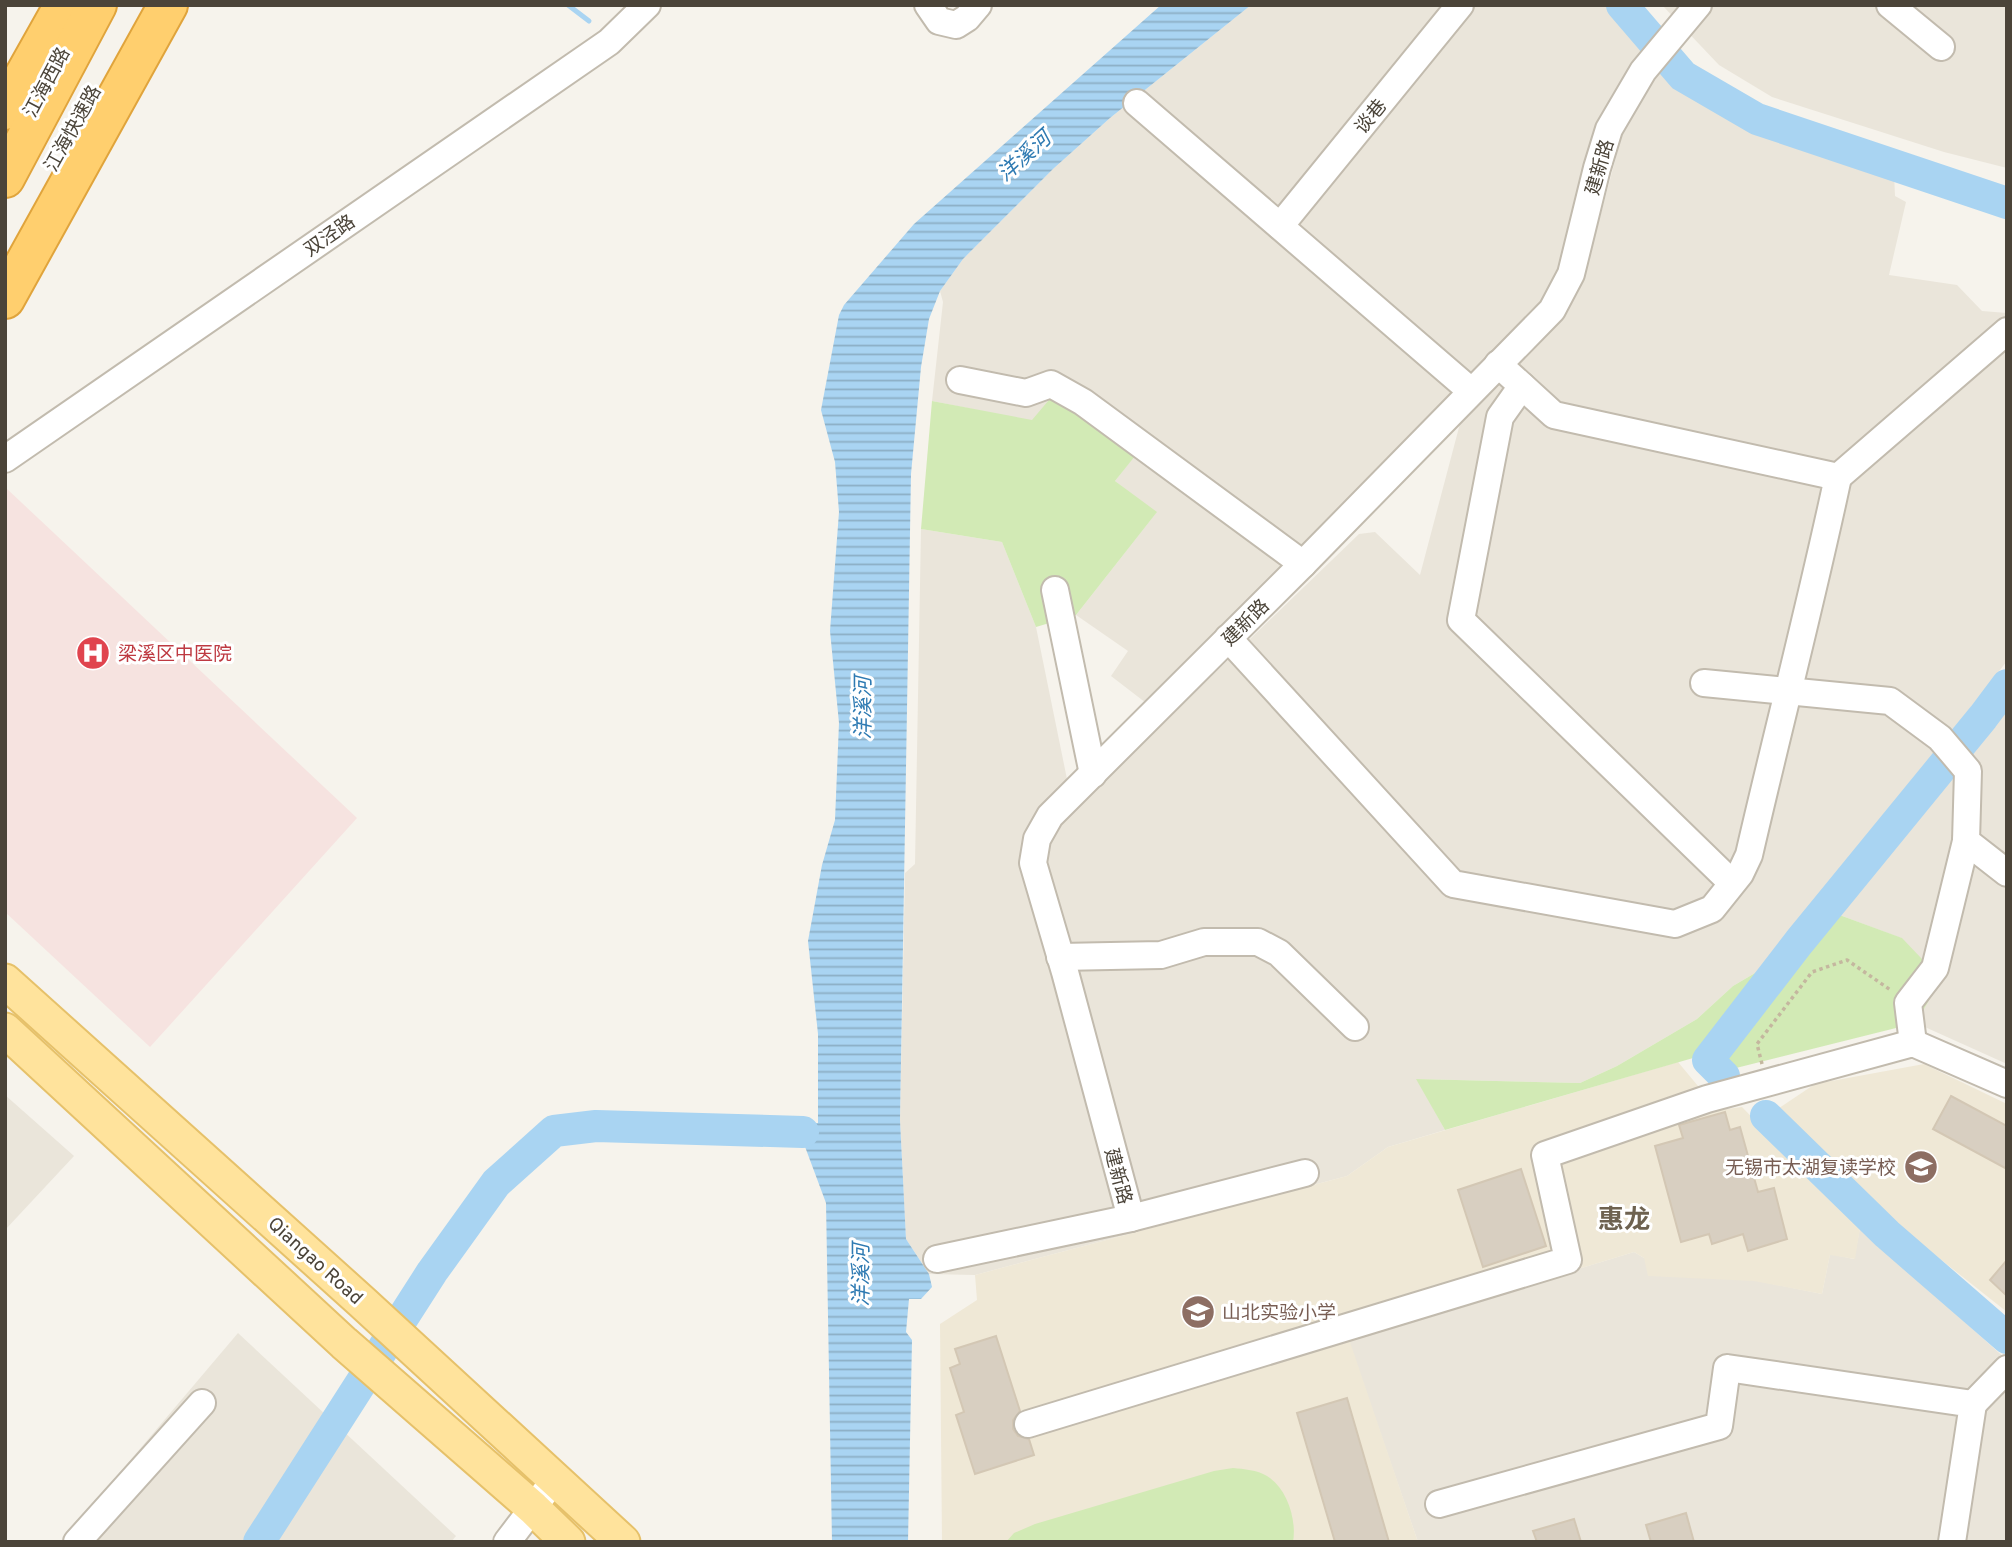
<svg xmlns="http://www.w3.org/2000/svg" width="2012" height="1547" viewBox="0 0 2012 1547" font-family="Overpass,'Noto Sans SC',sans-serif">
<defs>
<pattern id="water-rules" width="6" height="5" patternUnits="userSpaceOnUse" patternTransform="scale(1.75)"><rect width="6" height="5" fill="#a9d4f2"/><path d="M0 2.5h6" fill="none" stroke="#8caec5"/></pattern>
</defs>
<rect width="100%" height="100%" fill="#f6f3ec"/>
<g fill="#eae5da">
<path d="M1251 5H1608L1644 47 1596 127 1562 265 1542 302 1282 567 1150 706 1111 676 1128 651 1076 615 1156 513 1115 481 1138 451 1032 421 932 401 943 302 940 291 963 259 1053 169 1110 118Z"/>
<path d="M1662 5H2007V168L1944 152 1772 97 1719 65Z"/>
<path d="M1660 72 1725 114 1894 173 1895 196 1906 202 1889 275 1957 285 1982 311 2007 313V661L1767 966 1733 986 1697 1019 1617 1066 1580 1083 1417 1079 1445 1130 1388 1147 1347 1176 975 1275 929 1274 906 1239 900 1120 905 873 915 864 921 529 1002 542 1036 627 1068 784 1110 774 1359 534 1375 532 1420 575 1462 416 1572 302 1600 217 1627 116Z"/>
<path d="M2007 694V1064L1916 1023 1901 938 1834 913Z"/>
<path d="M5 1095 74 1156 5 1230Z"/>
<path d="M1860 1228 2007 1360V1542H1418L1348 1339 1634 1252 1644 1258 1822 1294 1830 1254 1854 1259Z"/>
<path d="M238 1333 456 1536 451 1542H61Z"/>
</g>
<g fill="#efe8d6">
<path d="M1678 1062 1718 1110 1742 1107 1860 1228 1855 1259 1830 1255 1822 1294 1754 1281 1648 1276 1644 1258 1634 1252 1349 1339 1418 1542H942L940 1324 977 1300 975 1275 1347 1176 1388 1147Z"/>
<path d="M1924 1064 2007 1104V1312L1896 1224 1776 1110 1815 1084Z"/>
</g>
<path fill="#f6e3e0" d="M5 487 357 818 150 1047 5 912Z"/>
<g fill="#d2eab5">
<path d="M1054 394 1139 451 1115 481 1157 512 1076 615 1036 627 1002 542 921 529 932 401 1032 420Z"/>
<path d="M1834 913 1902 938 1941 979 1916 1023 1728 1070 1719 1060Z"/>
<path d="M1767 966 1700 1056 1445 1130 1416 1079 1580 1083 1617 1066 1697 1019 1733 986Z"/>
<path d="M1233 1468C1244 1469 1257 1470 1267 1476 1287 1488 1297 1520 1293 1542H1006L1014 1533 1035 1524 1214 1471Z"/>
</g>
<path fill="url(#water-rules)" d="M1161 5H1251L1110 118 1053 169 963 259 940 291 929 319 921 367 911 474 900 1120 906 1239 929 1274 932 1287 921 1299H909L906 1332 912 1340 908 1542H832L826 1203 804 1144 803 1132 807 1124 818 1123V1034L808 941 822 865 835 820 839 723 830 631 839 512 835 462 821 410 839 315 844 305 914 224Z"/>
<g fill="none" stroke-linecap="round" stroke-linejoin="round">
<path stroke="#a9d4f2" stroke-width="5" d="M568 5 589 21"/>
<g stroke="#a9d4f2" stroke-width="32">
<path d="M1622 5 1683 76 1757 119 2007 203"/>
<path d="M1724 1076 1708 1060 1799 942 1983 717 2007 685"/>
<path d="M1766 1116 1887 1234 2007 1338"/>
<path d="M259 1542 432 1272 496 1183 554 1131 596 1126 803 1132"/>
</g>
</g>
<g fill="#d8cfc1" stroke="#d3c7b4" stroke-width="2">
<path d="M1951 1096 2007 1126V1169L1933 1129Z"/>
<path d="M1725 1112 1730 1130 1740 1127 1758 1192 1774 1188 1787 1239 1748 1251 1743 1234 1712 1244 1709 1234 1681 1242 1655 1146 1683 1138 1679 1125Z"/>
<path d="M1521 1169 1546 1246 1483 1267 1458 1190Z"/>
<path d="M2007 1260V1296L1990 1280Z"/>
<path d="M996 1336 1020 1411 1013 1420V1429L1018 1436 1029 1439 1034 1455 975 1474 956 1415 964 1412 950 1368 960 1364 955 1349Z"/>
<path d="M1347 1398 1389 1542H1335L1297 1413Z"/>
<path d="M1686 1513 1694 1542H1651L1646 1525Z"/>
<path d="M1574 1519 1581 1542H1537L1533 1531Z"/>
</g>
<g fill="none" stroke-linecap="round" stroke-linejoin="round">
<g stroke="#c2bbae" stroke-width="30">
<g id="minor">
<path d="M928 5 939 21 956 25 967 18 978 5"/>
<path d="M1890 5 1941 47"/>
<path d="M1137 103 1471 391"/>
<path d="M1280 226 1460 5"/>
<path d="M960 380 1026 393 1051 384 1083 402 1303 564"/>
<path d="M1522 386 1500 417 1461 620 1732 883"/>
<path d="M5 459 609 42 647 5"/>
<path d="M1838 477 2007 331"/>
<path d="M1055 590 1093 774"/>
<path d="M1228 638 1453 884 1675 924 1712 909 1740 874 1749 855C1778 729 1811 604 1838 477L1554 415 1498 364"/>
<path d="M1704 683 1890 701 1940 738 1968 771 1966 841 2007 873"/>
<path d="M1060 957 1161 955 1204 942H1258L1279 953 1355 1027"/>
<path d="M1913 1043 1908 1003 1935 968 1966 841"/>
<path d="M1131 1218 1065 972 1033 863 1037 839 1050 816 1303 564 1552 310 1571 274 1597 168 1609 129 1643 71 1698 5"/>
<path d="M937 1259 1131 1218 1305 1173"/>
<path d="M1973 1404 2007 1369"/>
<path d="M1028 1424 1568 1260 1545 1155 1707 1099 1913 1043 2007 1084"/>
<path d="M1439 1504 1719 1426 1727 1368 1973 1404 1952 1542"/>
<path d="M77 1542 202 1403"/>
<path d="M507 1542 555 1479"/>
</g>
</g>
<g stroke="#e6c16a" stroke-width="37">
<g id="major">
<path d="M5 981 362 1302 623 1542"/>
<path d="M5 1030 344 1343 533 1508 568 1542"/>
</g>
</g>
<g stroke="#e0a43c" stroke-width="42">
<g id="highway">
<path d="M5 110 64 5"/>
<path d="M5 178 97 5"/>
<path d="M5 299 168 5"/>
</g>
</g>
<path stroke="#c4b79f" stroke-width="3.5" stroke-dasharray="3.5 3.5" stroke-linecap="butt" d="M1762 1064 1757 1044 1812 972 1847 960 1892 991"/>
<use href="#minor" stroke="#fff" stroke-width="26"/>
<use href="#major" stroke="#ffe39c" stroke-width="33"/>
<use href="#highway" stroke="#ffcf6e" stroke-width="38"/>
</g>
<defs>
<g id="hospital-disc" transform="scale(1.75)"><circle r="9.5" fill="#e0444e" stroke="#fff"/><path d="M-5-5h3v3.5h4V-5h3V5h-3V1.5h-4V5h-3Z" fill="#fff"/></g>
<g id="school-disc" transform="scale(1.75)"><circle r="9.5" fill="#8d6e63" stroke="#fff"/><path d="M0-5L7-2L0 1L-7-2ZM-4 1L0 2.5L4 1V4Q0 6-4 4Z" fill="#fff"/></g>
</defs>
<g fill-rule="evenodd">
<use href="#hospital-disc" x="93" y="653"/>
<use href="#school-disc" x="1921" y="1167"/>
<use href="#school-disc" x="1198" y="1312"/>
</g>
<g text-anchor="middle" stroke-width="6" stroke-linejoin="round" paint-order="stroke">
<g font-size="19" fill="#4b4439" stroke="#fff">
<text transform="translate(46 82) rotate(-62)" y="7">江海西路</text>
<text transform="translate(1370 116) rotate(-51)" y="7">谈巷</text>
<text transform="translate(72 128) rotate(-61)" y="7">江海快速路</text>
<text transform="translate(1599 167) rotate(-74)" y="7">建新路</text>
<text transform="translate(329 235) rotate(-35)" y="7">双泾路</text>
<text transform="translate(1245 622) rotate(-45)" y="7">建新路</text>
<text transform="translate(1119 1176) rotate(75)" y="7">建新路</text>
<text transform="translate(316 1260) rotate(42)" y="7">Qiangao Road</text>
</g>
<g font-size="19" fill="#be3a42" stroke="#fff" text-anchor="start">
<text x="118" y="660">梁溪区中医院</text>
</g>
<g font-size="19" fill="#785e54" stroke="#fff" text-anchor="end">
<text x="1896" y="1174">无锡市太湖复读学校</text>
<text x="1222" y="1319" text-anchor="start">山北实验小学</text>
</g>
<g font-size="21" font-style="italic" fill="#2e7ab2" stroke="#fff">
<text transform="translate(1024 156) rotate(-42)" y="7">洋溪河</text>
<text transform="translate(863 708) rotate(-90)" y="7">洋溪河</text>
<text transform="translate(861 1275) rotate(-90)" y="7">洋溪河</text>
</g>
<g font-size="26" font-weight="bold" fill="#6e6250" stroke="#fff">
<text x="1624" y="1228">惠龙</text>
</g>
</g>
<rect width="2012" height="1547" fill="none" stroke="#4b4439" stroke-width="14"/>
</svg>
